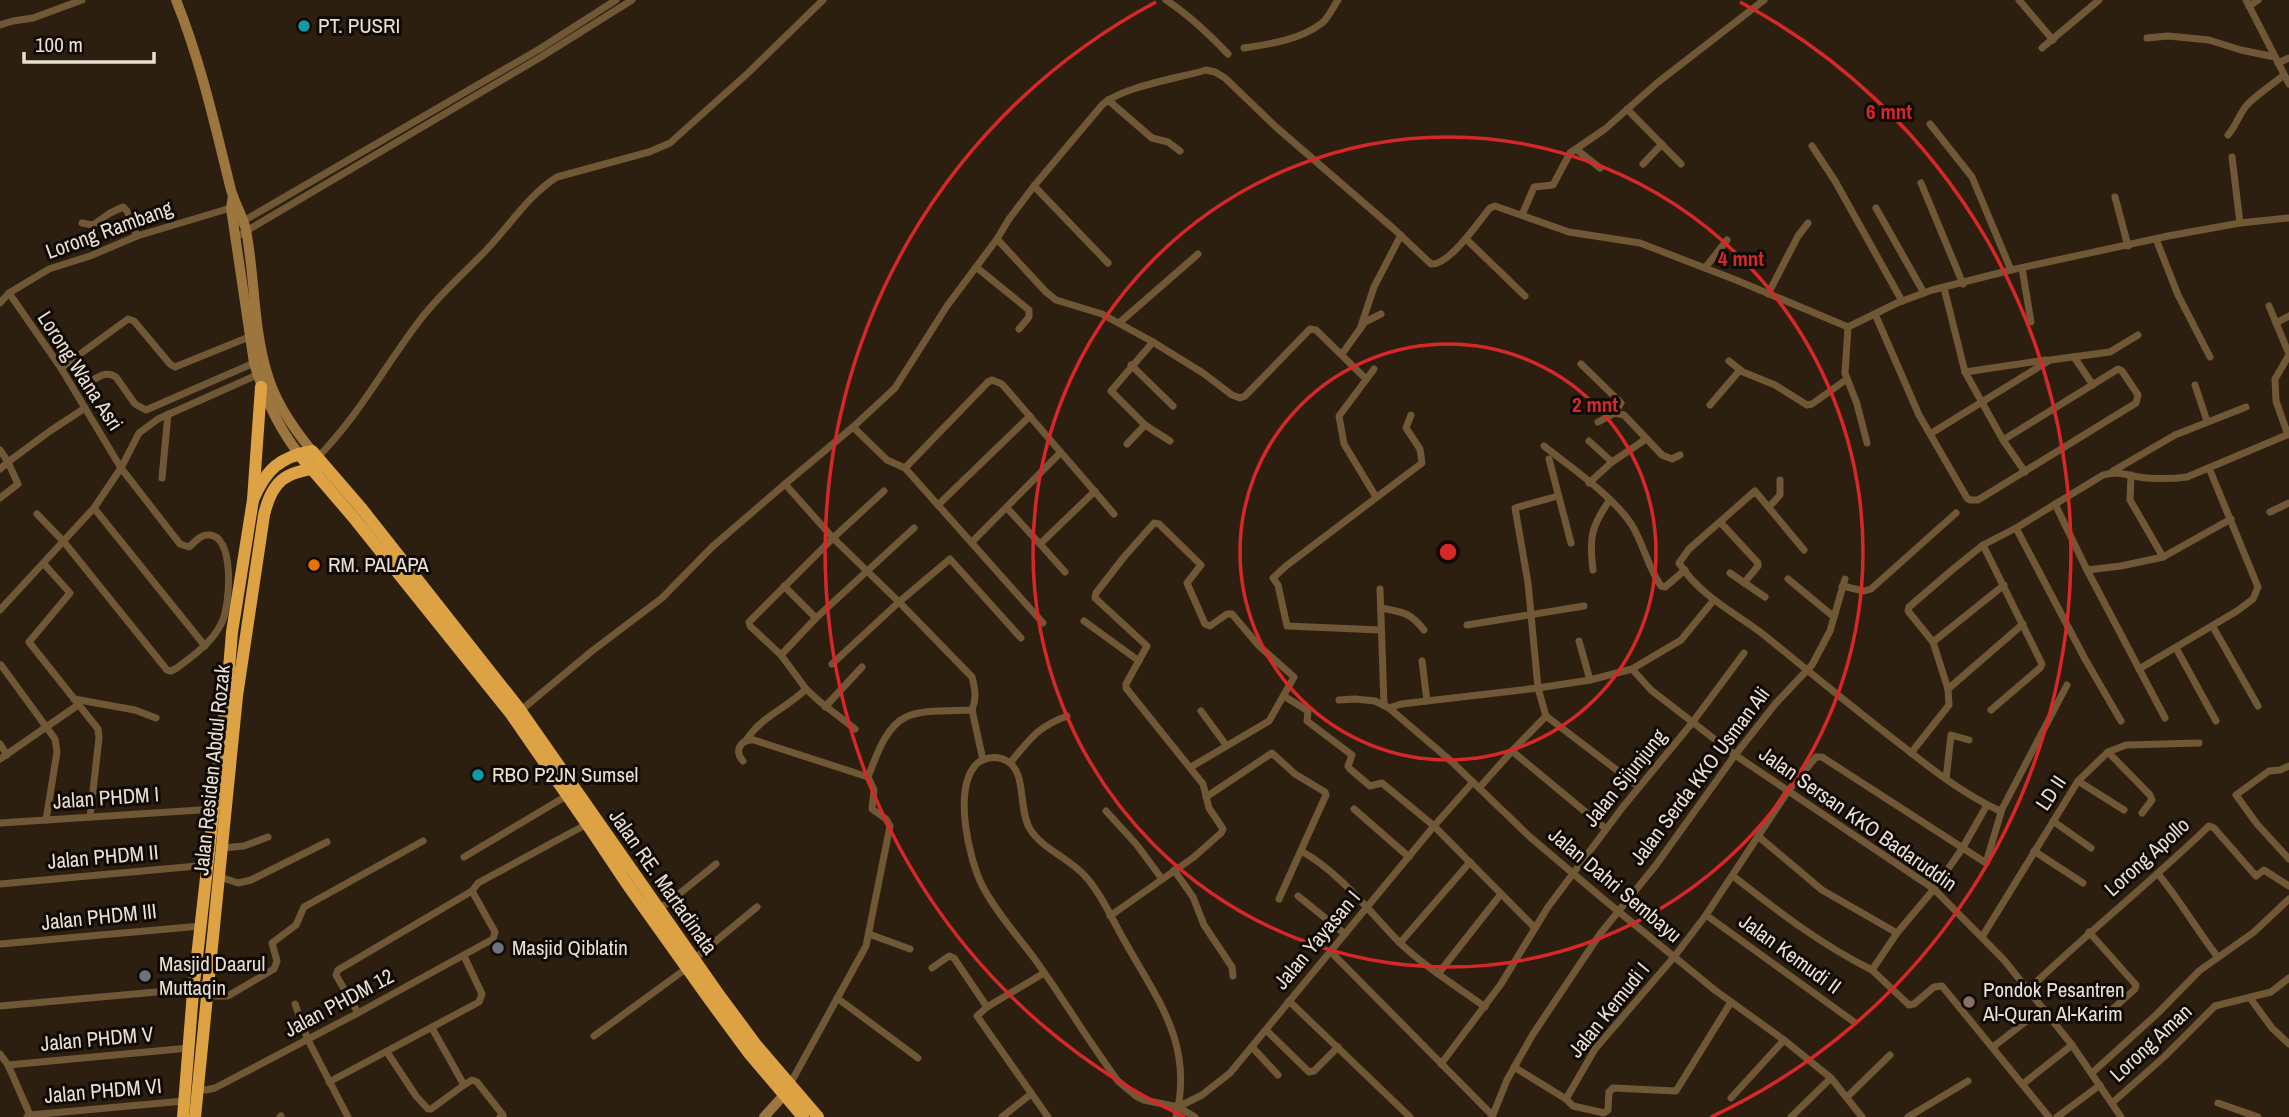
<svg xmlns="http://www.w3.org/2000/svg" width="2289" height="1117" viewBox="0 0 2289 1117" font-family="'Archivo Narrow',sans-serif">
<rect width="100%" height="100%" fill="#2d1f0f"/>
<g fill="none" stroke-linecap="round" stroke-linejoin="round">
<g stroke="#705836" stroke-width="7">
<path d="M1166 0C1189 15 1209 34 1228 54"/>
<path d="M2019 0 2053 40"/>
<path d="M2246 0 2289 84"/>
<path d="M2249 6 2258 0"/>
<path d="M0 25 13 21 33 18 82 0"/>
<path d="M2147 38 2168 36 2209 40 2241 50 2275 57"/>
<path d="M1244 48C1270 44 1300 40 1322 23 1329 17 1333 7 1338 0"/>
<path d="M2042 48 2099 0"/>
<path d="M2278 63 2289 58"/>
<path d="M1108 100 1152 138 1168 142 1180 151"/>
<path d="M1627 109 1681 164"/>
<path d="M1930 124 1972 177 2011 270"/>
<path d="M2228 135C2236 126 2239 114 2247 105 2257 94 2272 85 2284 75"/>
<path d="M1812 146 1835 181 1902 301"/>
<path d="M1576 149 1600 168"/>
<path d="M2232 157 2240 223"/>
<path d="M1643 164 1662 144"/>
<path d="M1921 183 1963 284"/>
<path d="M1034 186 1108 263"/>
<path d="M2115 197 2128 246"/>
<path d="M1876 208 1924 293"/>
<path d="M1522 215 1534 187 1553 185 1570 153 1605 129 1657 83 1764 0"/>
<path d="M82 223 93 225 110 213 123 207 127 211 137 236"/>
<path d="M240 223 541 48 616 0"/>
<path d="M236 237 541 57 632 0"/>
<path d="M997 239 1046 292 1056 300 1102 314 1153 342 1203 373 1232 395 1240 398 1245 396 1310 329 1316 330 1366 379"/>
<path d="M1466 239 1525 296"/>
<path d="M2156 239 2178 295 2210 357"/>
<path d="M976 267 1029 310V317L1019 329"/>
<path d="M1705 268 1727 240"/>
<path d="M2022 268 2031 322"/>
<path d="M1944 288 1965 372 2003 440 2025 472"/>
<path d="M9 293 61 368 121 468 180 544 189 547C194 543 200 535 207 535 236 532 230 606 222 622 213 642 194 655 177 668L171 671 167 670 64 542 37 514"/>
<path d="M1768 294 1798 236 1808 223"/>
<path d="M0 303 9 293 49 269 90 256 137 236 234 207"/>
<path d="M2269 306 2289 354"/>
<path d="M1875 314 1919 415 1967 498 1970 500H1978L2136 403 2138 395 2122 371 2118 369 2003 440"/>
<path d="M1119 323 1198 254"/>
<path d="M2276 323 2289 316"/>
<path d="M1361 326 1374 287 1401 235"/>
<path d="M1153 342 1111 391 1145 425 1170 441"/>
<path d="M1342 354 1365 322 1381 314"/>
<path d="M2074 357 2093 385"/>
<path d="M1729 361 1743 372 1775 385 1807 405 1812 404 1847 379"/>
<path d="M1581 364 1621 403 1615 413"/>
<path d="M1131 365 1173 406"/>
<path d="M61 368 128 319 134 321 170 364 175 367 249 337"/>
<path d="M1374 369 1339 416 1344 444 1376 497"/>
<path d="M1965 372 2046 360"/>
<path d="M2195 385 2207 421"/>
<path d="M83 387C94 380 104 369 116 377L135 404 146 410 254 363"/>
<path d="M1710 405 1740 370"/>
<path d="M1598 422 1615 413 1624 415 1662 455 1672 459 1680 455"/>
<path d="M853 427 887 460 905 468 1043 623"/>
<path d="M1930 434 2050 360 2110 352 2138 335"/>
<path d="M2288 435 2276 401 2275 379 2289 355"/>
<path d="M1589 441 1612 462"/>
<path d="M1867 443 1857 404 1845 373 1848 327 1897 303 1932 290 2011 270 2168 236 2240 223 2289 218"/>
<path d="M1127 444 1145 425"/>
<path d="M1544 446C1570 467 1616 498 1633 527 1644 546 1648 567 1661 586L1665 587 1685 570"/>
<path d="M0 450 8 462 50 431 85 408"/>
<path d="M317 458C357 418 383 369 417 324 438 295 466 272 490 246 512 222 530 194 557 177L649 152 670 143 748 73 823 0"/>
<path d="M1549 459 1571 543"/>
<path d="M905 468 988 382 992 380 1002 384 1114 514"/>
<path d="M0 469 8 462 18 484 0 498"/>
<path d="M2113 471 2175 435 2246 407"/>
<path d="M2131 475 2130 500 2163 557 2231 519"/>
<path d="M162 478 168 414"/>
<path d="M1589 483 1612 462 1646 439"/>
<path d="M785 484 853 427 895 388 947 306 997 239 1009 219 1034 186 1102 105C1121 87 1179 78 1206 70L1215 72 1225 78 1276 127 1395 230 1431 264C1449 266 1479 221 1490 208L1495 206 1569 232 1640 243 1736 280 1848 327"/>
<path d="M2055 504 2087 570 2165 718"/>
<path d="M938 505 1030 416"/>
<path d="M1769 507 1780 495V480"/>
<path d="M94 508 205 646"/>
<path d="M1007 508 1040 544"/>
<path d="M2270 512 2289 503"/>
<path d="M1721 523 1758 563V566L1744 583"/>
<path d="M2016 528 2085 659 2121 721"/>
<path d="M972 542 1060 453"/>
<path d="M1983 545 2042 664 2040 668 1991 710"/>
<path d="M1804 550 1755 491 1689 549 1679 563C1700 596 1734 612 1764 635 1811 673 1857 711 1905 748 1934 771 1964 794 1998 810L2002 809 2067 685"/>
<path d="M44 564 70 593 29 642 98 729 99 738 90 817"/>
<path d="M1593 570C1589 538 1591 527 1609 501"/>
<path d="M2087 570 2121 566 2163 557"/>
<path d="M1065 572 1040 544 1095 491"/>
<path d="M1730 573 1765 597"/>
<path d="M1788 579 1834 617"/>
<path d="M784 586 816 618"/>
<path d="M1842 586 1864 591 1871 589 1956 513"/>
<path d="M1380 589 1384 704"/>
<path d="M1381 608C1402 612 1410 612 1424 630"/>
<path d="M0 610 94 508 121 468 139 433 158 419 257 375"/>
<path d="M1084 621 1139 661"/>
<path d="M1467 625 1584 606"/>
<path d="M2213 627 2258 706"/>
<path d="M1380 630 1287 626 1278 585 1273 578 1286 566 1422 463 1420 449 1406 428 1411 415"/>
<path d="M1579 641 1590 680"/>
<path d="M1933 642 2004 585"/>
<path d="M2176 648 2216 721"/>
<path d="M781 655 816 618 914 528"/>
<path d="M1422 661 1427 701"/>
<path d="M832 664 899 602 833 538 749 622 750 626 781 655 806 689 819 701 855 729"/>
<path d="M1 665 55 739 57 752 46 820"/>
<path d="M1632 669 1651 690 1735 755 1934 889 2004 960 2072 1045 2121 1117"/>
<path d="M2139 669 2237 611 2253 599 2258 587 2209 468"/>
<path d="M1948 689 2023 624"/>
<path d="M1284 696 1308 711 1307 721 1352 755 1348 766 1350 769 1370 786 1382 783 1434 826 1535 928"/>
<path d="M74 699 135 710 156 718"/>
<path d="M1339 700 1355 699 1375 701 1389 708 1452 762 1530 837 1602 898 1716 991 1784 1040 1831 1078 1862 1117"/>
<path d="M825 707 862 667"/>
<path d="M1389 708 1401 704 1538 688 1590 680 1632 669 1681 640 1713 601"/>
<path d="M972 710 983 760"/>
<path d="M520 711 592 651 662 598 712 547 785 484 833 538 884 491"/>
<path d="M1201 711 1226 745"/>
<path d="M1546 716 1538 688 1528 583 1515 508 1558 496"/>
<path d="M747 739C762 716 787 708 806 689"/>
<path d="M0 744 7 755"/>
<path d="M1512 751 1606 829"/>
<path d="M2108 752 2150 795 2152 800 2142 813"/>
<path d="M1911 753 1949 705 1948 689 1933 642 1908 611 1909 607 1952 570 1983 545 2016 528 2103 475C2118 470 2132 477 2147 478 2161 479 2173 479 2187 477L2289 434"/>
<path d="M0 759 78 705"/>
<path d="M743 761C734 751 740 739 754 740L868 777 874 790 872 809 886 819 890 826 866 946 789 1086"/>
<path d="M1010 763C1030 739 1037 727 1067 716"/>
<path d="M2289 766 2280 770 2269 771 2236 795 2257 824 2289 859"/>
<path d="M868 777C876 757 885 727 906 717 921 709 954 711 972 710 977 698 975 689 972 677L899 602 950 559 1021 638"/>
<path d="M1946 779 1951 735 1969 740"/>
<path d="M2078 781 2124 810"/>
<path d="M1479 788 1512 751 1546 716 1639 787"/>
<path d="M1206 797 1272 753 1295 774 1325 792 1326 795 1279 899"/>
<path d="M1354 809 1409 857"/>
<path d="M1106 811 1137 845 1162 879"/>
<path d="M2053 821 2091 848"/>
<path d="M0 823 215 809"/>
<path d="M1758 836 1822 890 1897 933"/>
<path d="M222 848 244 846 268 837"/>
<path d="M1301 851C1337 870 1370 912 1399 942 1425 967 1456 986 1485 1007"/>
<path d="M2034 851 2083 883"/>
<path d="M464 857 568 795"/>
<path d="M1174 870 1193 897 1204 925 1232 967 1233 976"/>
<path d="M2158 874C2180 900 2196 929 2217 956"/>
<path d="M1733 876C1779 912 1820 944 1872 970L1897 933 1934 889 1962 849 1987 805"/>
<path d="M220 877 238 883 251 880 327 842"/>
<path d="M0 884 208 865"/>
<path d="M1298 896 1345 934"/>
<path d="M659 908 668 903 716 864"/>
<path d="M1706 915 1854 1022"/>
<path d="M1110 916 1194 857 1221 833 1223 829 1209 808 1203 784 1126 688V684L1147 646 1095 598 1096 593 1124 557 1154 523 1159 524 1201 565 1187 583 1205 624 1210 626 1227 614H1232L1259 646 1294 677 1269 721 1191 767"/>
<path d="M2089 932 2136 985 2135 989 2106 1015"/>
<path d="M869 934 910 949"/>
<path d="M1982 937 2078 781 2108 752 2126 745 2199 743"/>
<path d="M1400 943 1470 862"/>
<path d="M0 944 201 926"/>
<path d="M1331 952 1492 1115"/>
<path d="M694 959 757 907"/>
<path d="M932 968 949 956 954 958 987 1007"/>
<path d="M1872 970 1909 1005 1914 1004 1934 987 1942 986 2049 1117"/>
<path d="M1044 973 987 1007 977 1016 1048 1117"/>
<path d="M1438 974 1501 894"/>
<path d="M2028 990C2087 933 2151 882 2209 826L2214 828 2256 876 2264 870 2289 886"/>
<path d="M206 996H228L274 969 277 961 272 943 296 925 304 907 423 841"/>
<path d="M837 998 918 1058"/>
<path d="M2250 998 2272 1028 2289 1044"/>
<path d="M1289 1001 1410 1117"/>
<path d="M295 1004 308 1040 348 1117"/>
<path d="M0 1006 179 990 194 993"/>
<path d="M358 1013 336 975 338 970 472 891 478 883 587 824"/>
<path d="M432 1028 464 1085 472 1080 477 1082 503 1115 500 1117"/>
<path d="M1266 1030 1309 1072 1314 1071 1338 1047"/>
<path d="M594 1036 687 968"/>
<path d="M1993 1047 2043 1008"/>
<path d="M1253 1048 1278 1075"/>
<path d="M387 1052 416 1096 428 1109H431L464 1085"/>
<path d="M0 1054 8 1065 30 1115"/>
<path d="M1441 1064 1501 984 1548 907 1622 808 1692 723 1744 653"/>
<path d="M8 1065 189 1048"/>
<path d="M1514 1067 1566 1099 1595 1049 1674 957 1706 915 1788 791 1816 757H1822L1986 863 2002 809"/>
<path d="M2092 1073 2157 1014 2199 971 2254 932 2289 899"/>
<path d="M329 1082 479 1002 482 994 464 956"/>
<path d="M2023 1084 2072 1045"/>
<path d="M198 1089 206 1090 215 1088 358 1013 493 939 495 932 472 891"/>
<path d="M1847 1097 1890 1055"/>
<path d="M1731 1098 1784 1040"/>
<path d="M1566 1099 1573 1106 1604 1113 1608 1110 1609 1092 1613 1088 1676 1091 1731 1002"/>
<path d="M2112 1103 2164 1057 2215 1006 2271 992 2289 978"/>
<path d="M2218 1103 2258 1117"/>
<path d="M1178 1107 1195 1117"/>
<path d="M27 1117 30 1115 184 1101"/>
<path d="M280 1117 281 1116"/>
<path d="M1002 1117 1031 1094"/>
<path d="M1176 1117C1194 1044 1158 1001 1124 940 1112 919 1102 895 1086 877 1070 858 1043 850 1030 829 1018 810 1027 772 1007 761 997 755 981 757 974 767 954 793 969 859 982 885 995 911 1017 935 1034 958 1063 998 1088 1041 1118 1081L1136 1096 1144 1100 1178 1107 1202 1095 1230 1073 1434 826 1473 782"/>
<path d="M1492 1117 1507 1080 1533 1034 1600 934 1656 865 1735 755 1776 703 1812 665 1830 631 1845 579"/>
<path d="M1791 1117 1831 1078"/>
<path d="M1908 1117 1968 1081"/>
<path d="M2057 1117 2100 1085"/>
</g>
<g stroke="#9c763e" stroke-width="10">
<path d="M176 0C201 62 215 126 231 190 235 204 243 216 246 230 255 277 253 326 267 373 275 402 293 428 312 451"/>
<path d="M233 196 231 208 254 363C264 396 277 426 299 454"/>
<path d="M764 1117 783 1096"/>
</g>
<g stroke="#dda244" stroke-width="12">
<path d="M299 454 353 517 511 714 587 824 627 884 709 999 748 1052 803 1117"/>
<path d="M253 500C266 469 280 457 312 451L362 509 518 707 717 992 757 1046 818 1117"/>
<path d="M183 1117 193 992 227 693 232 632 253 500 261 387"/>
<path d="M195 1117 237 696 264 515C272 481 285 472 318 468"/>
</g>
</g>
<g fill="none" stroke="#d62828" stroke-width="3.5">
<circle cx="1448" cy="552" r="208"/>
<circle cx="1448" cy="552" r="415"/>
<path d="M1185 1117A623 623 0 0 1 1156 2M1740 2A623 623 0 0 1 1711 1117"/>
</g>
<g fill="#0f9aa8" stroke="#100a05" stroke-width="2.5">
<circle cx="304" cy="26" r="7"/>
<circle cx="478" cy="775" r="7"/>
</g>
<circle fill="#e8710a" stroke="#100a05" stroke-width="2.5" cx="314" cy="565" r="7"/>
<g fill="#6b7280" stroke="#100a05" stroke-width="2.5">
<circle cx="498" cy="948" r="7"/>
<circle cx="145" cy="976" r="7"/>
</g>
<circle fill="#8d6e63" stroke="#100a05" stroke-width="2.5" cx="1969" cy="1002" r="7"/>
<g text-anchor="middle" stroke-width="6" stroke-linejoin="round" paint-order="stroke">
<g font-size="21" fill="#e9dfd5" stroke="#100a05" text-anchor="start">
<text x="318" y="33">PT. PUSRI</text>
<text x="328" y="572">RM. PALAPA</text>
<text x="492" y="782">RBO P2JN Sumsel</text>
<text x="512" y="955">Masjid Qiblatin</text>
<text x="159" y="971">Masjid Daarul<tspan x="159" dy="24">Muttaqin</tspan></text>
<text x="1983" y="997">Pondok Pesantren<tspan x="1983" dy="24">Al-Quran Al-Karim</tspan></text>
</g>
<g font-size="21" fill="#e9dfd5" stroke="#100a05">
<text transform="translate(109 230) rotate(-20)" y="7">Lorong Rambang</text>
<text transform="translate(80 371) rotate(57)" y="7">Lorong Wana Asri</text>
<text transform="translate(212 770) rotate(-84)" y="7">Jalan Residen Abdul Rozak</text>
<text transform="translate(1700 776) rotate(-53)" y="7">Jalan Serda KKO Usman Ali</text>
<text transform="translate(1625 778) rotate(-51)" y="7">Jalan Sijunjung</text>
<text transform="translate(2051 793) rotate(-56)" y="7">LD II</text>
<text transform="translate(106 798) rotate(-4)" y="7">Jalan PHDM I</text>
<text transform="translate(1858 819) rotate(35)" y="7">Jalan Sersan KKO Badaruddin</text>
<text transform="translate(103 857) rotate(-5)" y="7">Jalan PHDM II</text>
<text transform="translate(2147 857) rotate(-42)" y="7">Lorong Apollo</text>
<text transform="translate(663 882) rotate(55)" y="7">Jalan RE. Martadinata</text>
<text transform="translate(1615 885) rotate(40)" y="7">Jalan Dahri Sembayu</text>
<text transform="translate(99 917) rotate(-6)" y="7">Jalan PHDM III</text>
<text transform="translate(1317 940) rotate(-50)" y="7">Jalan Yayasan I</text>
<text transform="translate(1790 954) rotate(36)" y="7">Jalan Kemudi II</text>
<text transform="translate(339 1003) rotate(-28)" y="7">Jalan PHDM 12</text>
<text transform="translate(1609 1010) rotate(-51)" y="7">Jalan Kemudi I</text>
<text transform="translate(97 1039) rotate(-5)" y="7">Jalan PHDM V</text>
<text transform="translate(2151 1043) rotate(-43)" y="7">Lorong Aman</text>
<text transform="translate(103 1091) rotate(-5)" y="7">Jalan PHDM VI</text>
</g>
</g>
<circle cx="1448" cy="552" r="10" fill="#d62828" stroke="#100a05" stroke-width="3.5"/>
<g font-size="21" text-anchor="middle" font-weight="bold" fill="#d62828" stroke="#100a05" stroke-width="6" stroke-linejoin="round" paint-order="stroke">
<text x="1889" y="119">6 mnt</text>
<text x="1741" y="266">4 mnt</text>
<text x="1595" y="412">2 mnt</text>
</g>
<path d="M24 52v10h130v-10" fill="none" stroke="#e9dfd5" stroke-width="3.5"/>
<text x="35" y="52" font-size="21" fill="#e9dfd5" stroke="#100a05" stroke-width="5" paint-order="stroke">100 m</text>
</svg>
